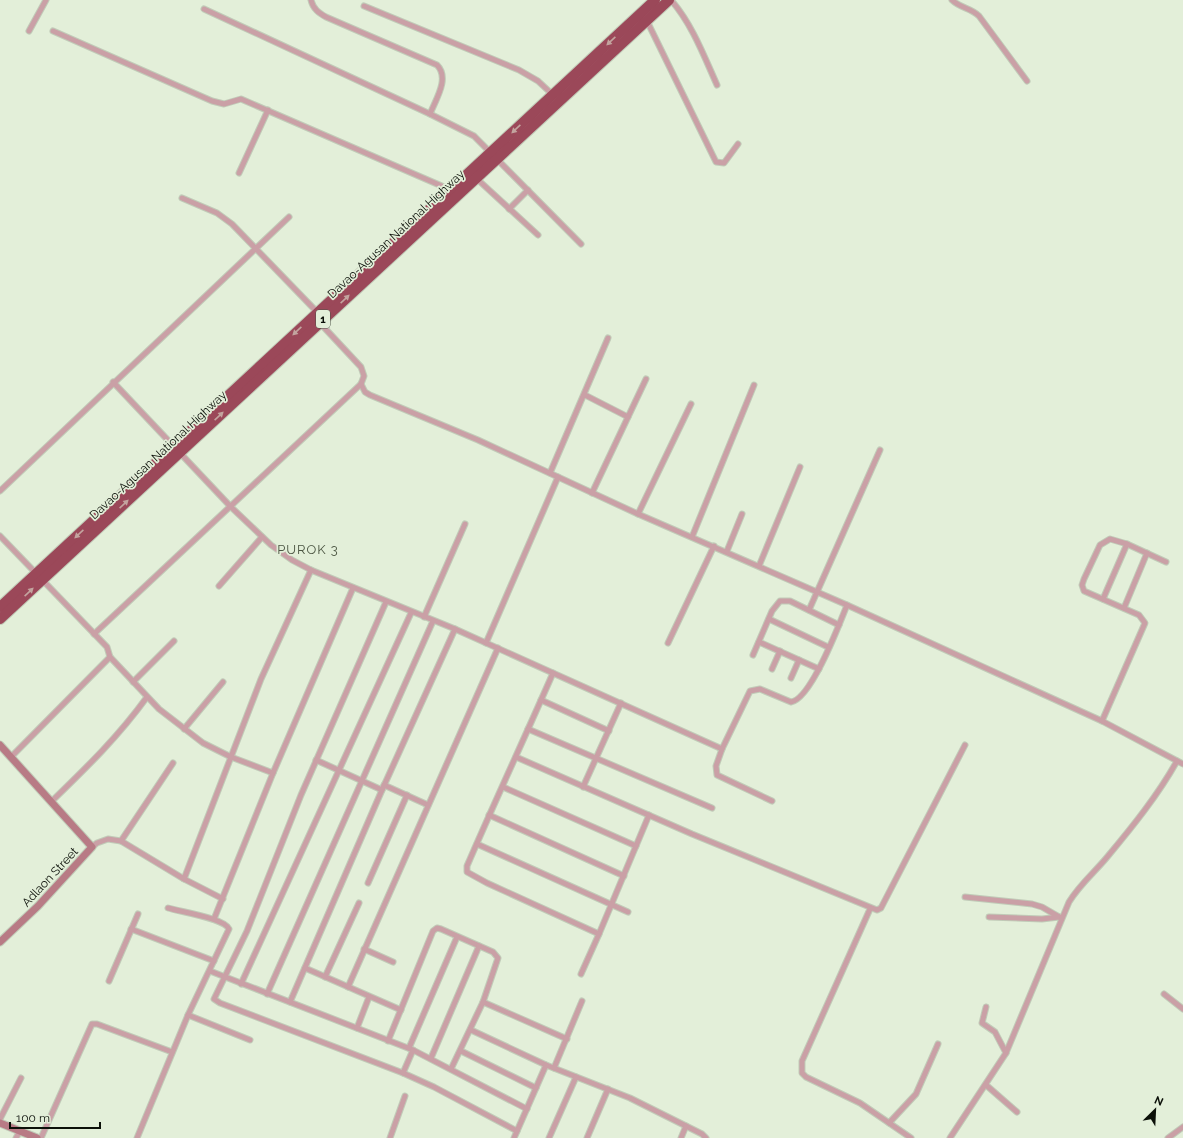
<svg xmlns="http://www.w3.org/2000/svg" width="1183" height="1138" viewBox="0 0 1183 1138" font-family="Raleway,sans-serif">
<rect width="100%" height="100%" fill="#e3efd9"/>
<g fill="none" stroke-linecap="round" stroke-linejoin="round">
<g stroke="#c1cbb8" stroke-width="7">
<g id="street">
<path d="M311 0C313 9 319 13 326 17L437 65C450 78 436 99 430 114"/>
<path d="M671 0C692 24 704 56 717 85"/>
<path d="M952 0C960 8 971 8 979 16L1027 81"/>
<path d="M364 6 519 70 538 81 553 95"/>
<path d="M204 9 430 114 474 136 581 244"/>
<path d="M647 21 716 162 724 163 738 144"/>
<path d="M29 31 46 0"/>
<path d="M53 31 212 101 224 104 241 99 451 190"/>
<path d="M239 173 268 110"/>
<path d="M476 178 538 235"/>
<path d="M182 198 217 213 232 224 318 313"/>
<path d="M509 209 528 190"/>
<path d="M113 382 231 507 271 545 292 560 311 570 455 629 722 749"/>
<path d="M361 384 365 392 370 395 478 440 638 514 847 605 1102 721 1183 764"/>
<path d="M585 395 628 417"/>
<path d="M550 473 608 338"/>
<path d="M0 491 289 217"/>
<path d="M592 493 646 379"/>
<path d="M638 514 691 404"/>
<path d="M0 536 107 647 110 657 159 709 203 743 231 757 273 773"/>
<path d="M692 537 754 385"/>
<path d="M727 551 742 514"/>
<path d="M759 566 800 467"/>
<path d="M219 586 262 537"/>
<path d="M1103 599 1127 544"/>
<path d="M386 602 301 795 247 931 214 999 220 1003 403 1073 434 1087 517 1131"/>
<path d="M1124 608 1147 553"/>
<path d="M809 610 880 450"/>
<path d="M424 617 465 524"/>
<path d="M769 619 828 647"/>
<path d="M94 634 361 384 364 376 361 367 319 322"/>
<path d="M759 642 819 669"/>
<path d="M486 643 558 477"/>
<path d="M668 643 714 546"/>
<path d="M753 655 772 611 780 601H790L839 625"/>
<path d="M772 669 780 651"/>
<path d="M553 673C525 737 495 801 467 866V872L487 883 599 934 649 815"/>
<path d="M791 678 799 660"/>
<path d="M133 682 174 641"/>
<path d="M541 700 609 731"/>
<path d="M1102 721 1145 623 1139 615 1084 591 1082 585 1084 579 1100 545 1110 539 1127 544 1166 562"/>
<path d="M184 729 223 682"/>
<path d="M528 729 712 808"/>
<path d="M11 757 110 657"/>
<path d="M516 757 692 834 877 910 881 908 965 745"/>
<path d="M316 760 382 790"/>
<path d="M384 785 428 805"/>
<path d="M503 787 636 846"/>
<path d="M583 787 621 703"/>
<path d="M772 801 717 775 716 766 722 749 750 691 760 689 791 702C811 699 839 625 847 605"/>
<path d="M51 802C87 767 118 737 147 697"/>
<path d="M489 815 624 876"/>
<path d="M121 841 173 763"/>
<path d="M477 844 628 912"/>
<path d="M92 847 97 843 108 839 121 841 184 879 223 899"/>
<path d="M184 879 261 679 311 570"/>
<path d="M368 883 407 795"/>
<path d="M965 897 1032 904 1042 907 1061 918"/>
<path d="M870 909 802 1061V1073L806 1077 860 1103 911 1138"/>
<path d="M989 917 1042 919 1059 917"/>
<path d="M214 919 273 773 353 588"/>
<path d="M131 929 214 961"/>
<path d="M364 949 393 962"/>
<path d="M305 968 401 1010"/>
<path d="M210 971 413 1050 527 1109"/>
<path d="M581 974 599 934"/>
<path d="M325 977 359 903"/>
<path d="M109 981 138 914"/>
<path d="M241 984 411 613"/>
<path d="M348 987 498 648"/>
<path d="M267 994 433 621"/>
<path d="M1164 994 1183 1009"/>
<path d="M290 1002 382 790 455 629"/>
<path d="M483 1002 567 1039"/>
<path d="M986 1007 982 1023 995 1032 1006 1053"/>
<path d="M188 1015 250 1040"/>
<path d="M357 1028 369 997"/>
<path d="M471 1030 546 1065 630 1098 702 1134 706 1138"/>
<path d="M388 1041 433 931 437 928 441 929 493 952 498 958 483 1002 451 1069"/>
<path d="M409 1048 457 937"/>
<path d="M461 1051 536 1088"/>
<path d="M431 1058 479 946"/>
<path d="M554 1068 582 1001"/>
<path d="M403 1073 413 1050"/>
<path d="M986 1085 1017 1112"/>
<path d="M0 1119 21 1078"/>
<path d="M889 1123 916 1094 938 1044"/>
<path d="M16 1138 20 1131"/>
<path d="M41 1138 92 1024H97L172 1052"/>
<path d="M137 1138 188 1015 229 929C224 918 181 912 168 908"/>
<path d="M390 1138 405 1096"/>
<path d="M514 1138 546 1065"/>
<path d="M549 1138 576 1077"/>
<path d="M587 1138 608 1089"/>
<path d="M681 1138 686 1126"/>
<path d="M950 1138 1006 1053 1069 902C1080 884 1095 872 1108 856 1133 826 1158 795 1177 761"/>
<path d="M1168 1138 1183 1127"/>
</g>
</g>
<g stroke="#c1cbb8" stroke-width="9">
<g id="secondary">
<path d="M0 745 92 847 38 906 0 942"/>
<path d="M0 1123 37 1138"/>
</g>
</g>
<g stroke="#c1cbb8" stroke-width="12">
<g id="highway">
<path d="M0 607 655 0"/>
<path d="M0 619 669 0"/>
</g>
</g>
<use href="#street" stroke="#caa0a6" stroke-width="5"/>
<use href="#secondary" stroke="#b87b85" stroke-width="7"/>
<use href="#highway" stroke="#9b4859" stroke-width="10"/>
</g>
<defs><path id="oneway-solid" d="M-6-.8H1V-3.2L6.5 0L1 3.2V.8H-6Z"/></defs>
<g fill="#c3a49f">
<use href="#oneway-solid" transform="translate(611 41) rotate(137)"/>
<use href="#oneway-solid" transform="translate(516 129) rotate(137)"/>
<use href="#oneway-solid" transform="translate(345 299) rotate(-43)"/>
<use href="#oneway-solid" transform="translate(297 331) rotate(137)"/>
<use href="#oneway-solid" transform="translate(219 416) rotate(-43)"/>
<use href="#oneway-solid" transform="translate(124 504) rotate(-43)"/>
<use href="#oneway-solid" transform="translate(79 534) rotate(137)"/>
<use href="#oneway-solid" transform="translate(29 592) rotate(-43)"/>
</g>
<g text-anchor="middle" stroke-width="3.5" stroke-linejoin="round" paint-order="stroke">
<rect fill="#e3efd9" stroke="#4c5347" stroke-width="1" x="316" y="310" width="14" height="18" rx="3"/>
<g font-size="11" font-weight="bold" fill="#0c1009">
<text x="323" y="323">1</text>
</g>
<g font-size="12" fill="#0c1009" stroke="#e3efd9">
<text transform="translate(396 234) rotate(-43)" y="4">Davao-Agusan National Highway</text>
<text transform="translate(158 455) rotate(-43)" y="4">Davao-Agusan National Highway</text>
<text transform="translate(50 877) rotate(-47)" y="4">Adlaon Street</text>
</g>
<g font-size="13" letter-spacing="1" fill="#4a5441" stroke="#e3efd9">
<text x="308" y="554">PUROK 3</text>
</g>
</g>
<g transform="translate(1155 1110) rotate(24)" stroke="#e3efd9" stroke-width="3" paint-order="stroke">
<path d="M0-3L7 15L0 10L-7 15Z" fill="#0c1009"/>
<text y="-6" font-size="11" font-weight="bold" text-anchor="middle" fill="#0c1009">N</text>
</g>
<path d="M10 1122v6h90v-6" fill="none" stroke="#0c1009" stroke-width="2"/>
<text x="16" y="1122" font-size="12" fill="#0c1009" stroke="#e3efd9" stroke-width="3" paint-order="stroke">100 m</text>
</svg>
